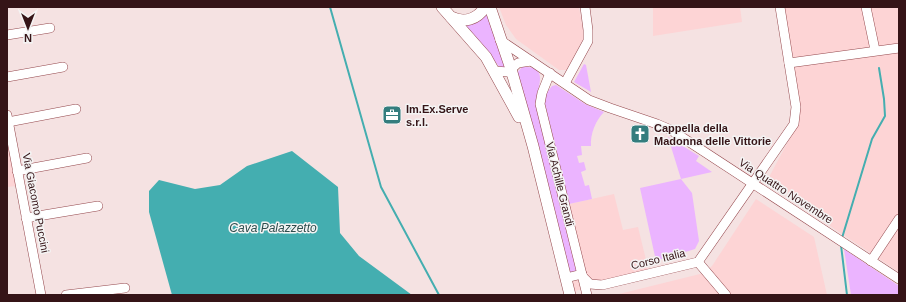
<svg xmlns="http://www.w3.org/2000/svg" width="906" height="302" viewBox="0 0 906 302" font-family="Helvetica,sans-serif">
<rect width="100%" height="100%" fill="#f5e2e2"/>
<g fill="#fdd4d5">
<path d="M499 7H579L584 37 567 70H559L516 39 506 25Z"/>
<path d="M653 7H740L742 22 653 36Z"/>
<path d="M783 7H899V272L830 226 831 220 768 179 798 123Z"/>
<path d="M7 133 16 186 7 187Z"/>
<path d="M614 194 623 230 638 227 649 272 571 292 569 204Z"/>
<path d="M756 199 814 237 827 295H615L704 273 712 266Z"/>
</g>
<g fill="#ebb4ff">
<path d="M487 13 505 67 500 68 488 52 465 25Z"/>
<path d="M584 64 586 65 591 92 574 82Z"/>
<path d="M522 67C552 65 535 89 537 104L577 271 570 273 517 73Z"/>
<path d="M556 85 585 104 604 112C596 120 590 134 591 146H581L582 155 577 156 579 163 584 162 586 170 581 172 585 186 589 185 592 199 569 204 545 104V95L552 86Z"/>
<path d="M668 137 699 156 696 161 712 172 681 179 692 193 699 241 695 249 656 261 640 188 681 179Z"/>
<path d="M844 249 899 286V295H851Z"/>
</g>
<path fill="#44aeb0" d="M292 151 338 187 340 233 359 256 412 295H172L149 212V191L159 180 195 189 220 185 247 166Z"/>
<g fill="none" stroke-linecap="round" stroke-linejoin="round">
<g stroke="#44aeb0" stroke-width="2">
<path d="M330 7 381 187 439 295"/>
<path d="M842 238 872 139 885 116 884 99 879 68"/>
<path d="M841 245 847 295"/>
</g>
<g stroke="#95484d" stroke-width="10">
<g id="minor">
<path d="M866 7 875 50"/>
<path d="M7 35 50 28"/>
<path d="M500 40 589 100 610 108 657 124 671 130 899 279"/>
<path d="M789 63 899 48"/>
<path d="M495 71 508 72 518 63 531 61"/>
<path d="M550 73 542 93 540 104 587 295"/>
<path d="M7 77 63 67"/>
<path d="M565 83 588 41V30L585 7"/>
<path d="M7 115 41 295"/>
<path d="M8 122 76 109"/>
<path d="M17 171 87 158"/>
<path d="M26 218 98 206"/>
<path d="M871 261 899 219"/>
<path d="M698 262 726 295"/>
<path d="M583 277 590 284 602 285 698 262 794 124 796 107 780 7"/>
<path d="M566 278 582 274"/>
<path d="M66 295 125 288"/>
</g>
</g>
<g stroke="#95484d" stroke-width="12">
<g id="major">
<path d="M442 7 486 57 519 117"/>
<path d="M490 7 511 69 533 146 570 295"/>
<path d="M451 17C464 23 477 20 485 7"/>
</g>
</g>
<use href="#minor" stroke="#fff" stroke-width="9"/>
<use href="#major" stroke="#fff" stroke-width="11"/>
</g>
<defs>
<g id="office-square" transform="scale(1)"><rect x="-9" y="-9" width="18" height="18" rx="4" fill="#347d7e" stroke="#f4f4f4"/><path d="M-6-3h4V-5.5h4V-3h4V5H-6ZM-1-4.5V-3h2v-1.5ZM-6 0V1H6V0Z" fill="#fff"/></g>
<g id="church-square" transform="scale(1)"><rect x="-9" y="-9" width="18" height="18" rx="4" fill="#347d7e" stroke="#f4f4f4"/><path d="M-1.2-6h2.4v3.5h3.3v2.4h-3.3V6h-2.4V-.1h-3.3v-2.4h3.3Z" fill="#fff"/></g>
</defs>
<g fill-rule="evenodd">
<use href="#office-square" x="392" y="115"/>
<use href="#church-square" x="640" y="134"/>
</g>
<g text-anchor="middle" stroke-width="3" stroke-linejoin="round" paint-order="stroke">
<g font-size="11" font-weight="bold" fill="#351417" stroke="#f4f4f4" text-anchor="start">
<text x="406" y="113">Im.Ex.Serve<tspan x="406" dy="13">s.r.l.</tspan></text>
<text x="654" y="132">Cappella della<tspan x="654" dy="13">Madonna delle Vittorie</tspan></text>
</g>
<g font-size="11" fill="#351417" stroke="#f4f4f4">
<text transform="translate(560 184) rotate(76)" y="4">Via Achille Grandi</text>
<text transform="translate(786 191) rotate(33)" y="4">Via Quattro Novembre</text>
<text transform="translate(36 203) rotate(79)" y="4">Via Giacomo Puccini</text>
<text transform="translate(658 259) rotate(-14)" y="4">Corso Italia</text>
</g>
<g font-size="12" font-style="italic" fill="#2d4d4d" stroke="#f4f4f4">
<text x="273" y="232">Cava Palazzetto</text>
</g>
</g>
<rect width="906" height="302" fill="none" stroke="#351417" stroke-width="16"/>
<g transform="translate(28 28) rotate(180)" stroke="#f4f4f4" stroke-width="3" paint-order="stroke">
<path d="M0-3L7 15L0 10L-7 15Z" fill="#351417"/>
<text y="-6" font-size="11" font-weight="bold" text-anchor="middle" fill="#351417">N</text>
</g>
</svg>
